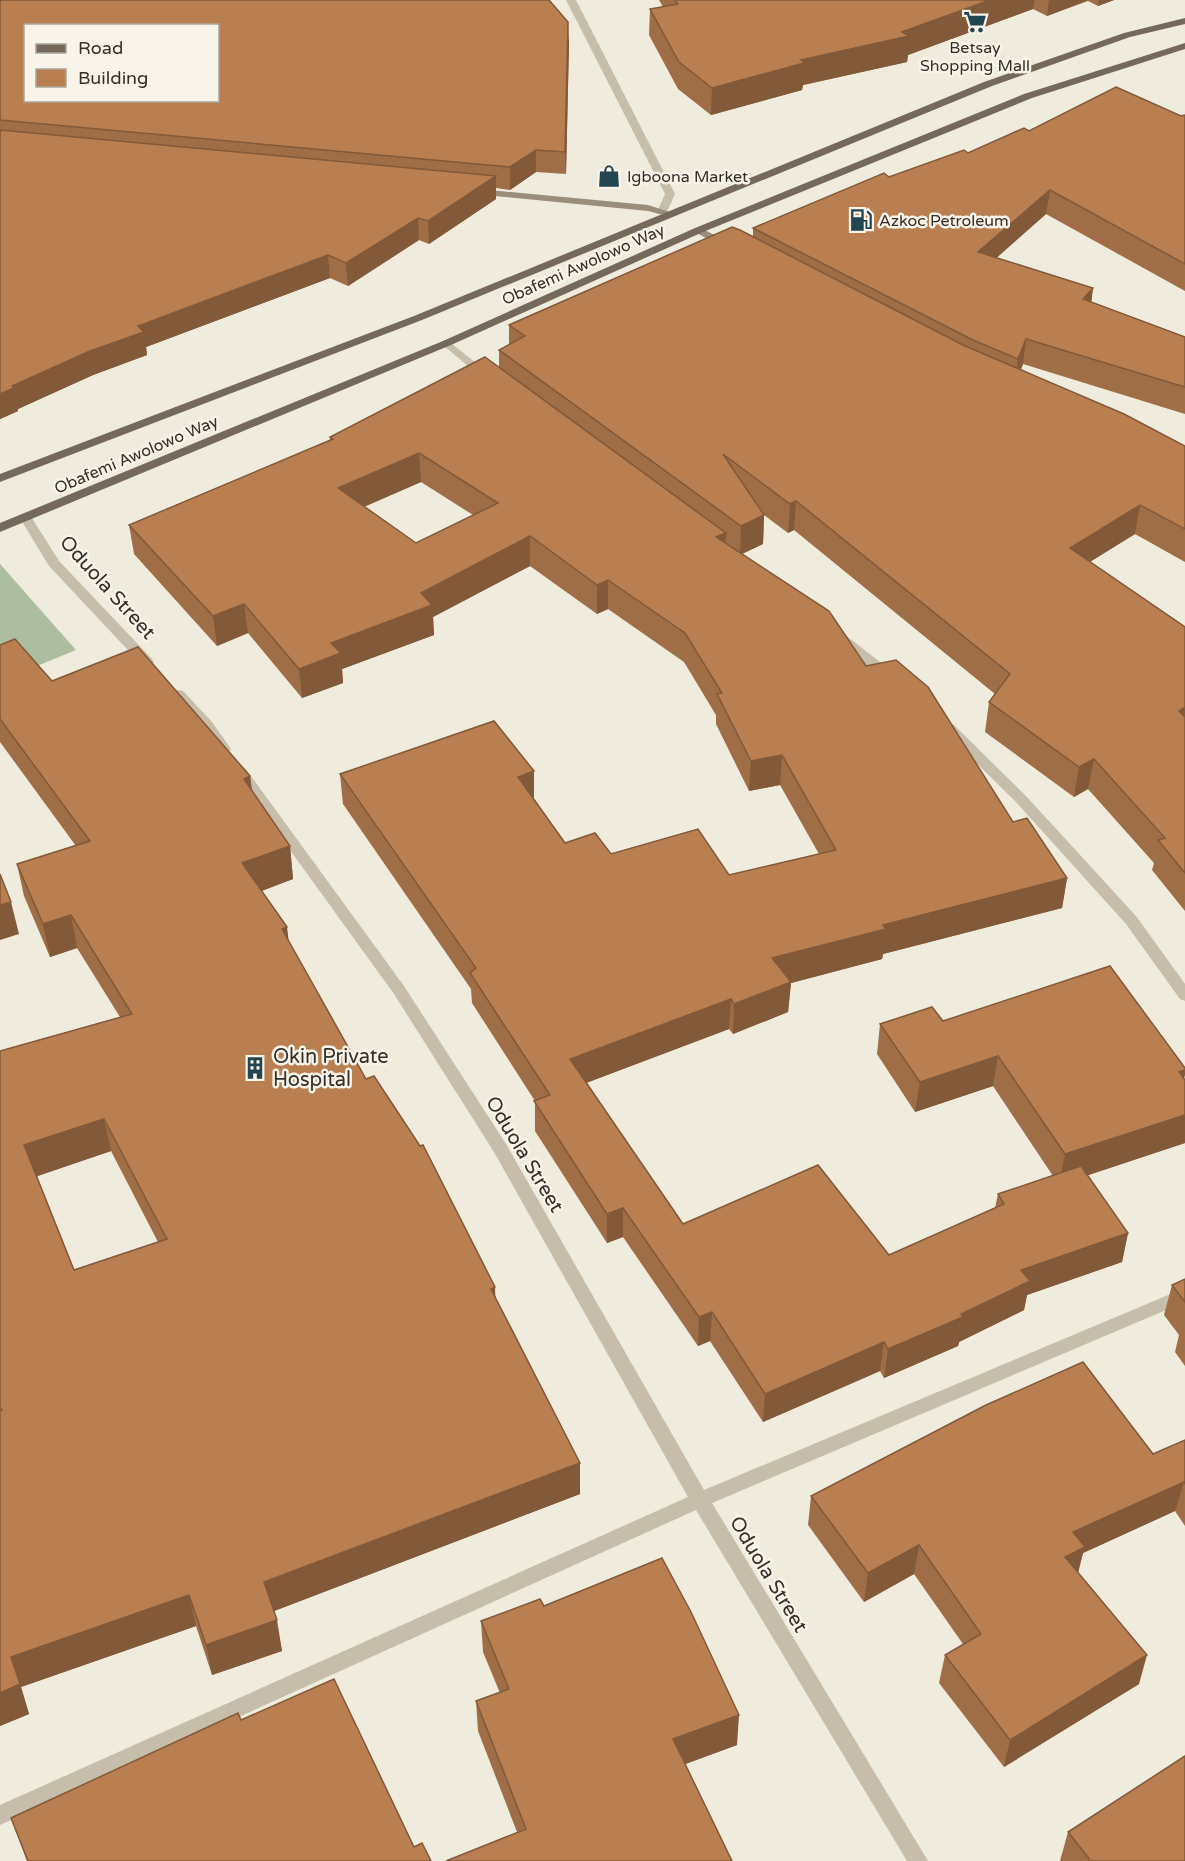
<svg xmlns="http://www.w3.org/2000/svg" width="1185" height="1861" viewBox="0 0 1185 1861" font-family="'Varela Round',sans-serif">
<rect width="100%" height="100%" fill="#efebdd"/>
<path fill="#adbd9f" d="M0 564 76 650 0 681Z"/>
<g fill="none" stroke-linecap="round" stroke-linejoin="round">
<g fill="#c6bdaa" fill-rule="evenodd">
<path d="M566 0H576L675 194 666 214H658L657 212 665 194Z"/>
<path d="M447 340 490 374V378H482L443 345V341Z"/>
<path d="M26 514 30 515 59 561 152 659 154 662 152 665H142L49 566 20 518Z"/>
<path d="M838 632 843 633 895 674 897 677 895 680H885L833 639 831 636 833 633Z"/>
<path d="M178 690 183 691 212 722 231 749 229 752H219L202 728 173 697 171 694Z"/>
<path d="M949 723 954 725 1026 796 1136 916 1185 984V1001L1180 999 1126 924 1016 802 944 731 942 728 944 725Z"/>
<path d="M240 766 245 768 404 986 506 1144 704 1490 1185 1288V1302L712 1503 928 1861H907L696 1510 0 1825V1805L688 1497 494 1152 394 994 235 774 233 771 235 768Z"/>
</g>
<g fill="#9a8d7c" fill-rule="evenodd">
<path d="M478 189 648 205 676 214 671 217 648 211 474 194 473 192Z"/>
<path d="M699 227 732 244 734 246 728 249 724 248 695 232 694 230Z"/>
</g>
<g fill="#75695c" fill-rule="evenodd">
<path d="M1185 18V24L1130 37 992 86 422 320 0 482V474L414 316 984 82 1124 33Z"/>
<path d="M1185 43V49L1032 98 703 232 451 345 0 532V523L443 341 695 228 1024 94Z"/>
</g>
</g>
<g fill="#9f6d46" fill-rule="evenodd">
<path d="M0 0 569 43 566 174 536 172 510 190 496 188V199L429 244 419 240 348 286 330 278 146 347 147 355 93 375 18 409V411L0 419Z"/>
<path d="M659 0H1114L1098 6 1088 1 1047 16 1033 9 908 55 907 62 803 85 802 90 711 115 678 89 649 35 650 9 663 7Z"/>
<path d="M1185 115V291L1046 214 996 258 1093 288 1091 302 1185 337V414L1023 364 1021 369 1185 446V562L1135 534 1090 562 1185 627V911L1152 870 1154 863 1088 789 1074 797 985 732 989 702 995 694 794 530 788 533 764 515 763 544 741 554 866 666 1067 878 1062 908 883 954 882 959 791 983 788 1012 733 1034 729 1029 586 1083 683 1224 889 1255 995 1208 998 1194 1053 1176 993 1086 915 1112 877 1054 880 1024 943 1021 1184 1079 1185 1080V1143L1087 1175 1128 1233 1122 1262 1027 1295 1024 1310 959 1342 958 1346 884 1378 880 1371 763 1422 710 1341 698 1346 623 1237 607 1243 535 1131V1101L472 1003 471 989 343 804 340 774 534 800 565 843 611 854 729 875 819 854 780 785 749 791 716 724V715L684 662 608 609 597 614 530 566 433 617 434 635 342 669 343 683 302 698 248 633 217 646 134 554 129 525 330 440V437L499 367V350L509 345V325L753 236V228L889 177 968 153 1029 131 1181 116ZM421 482 473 515 416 543 364 507Z"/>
<path d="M0 645 52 681 250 776 252 791 290 846 293 879 262 891 289 942 366 1079 495 1298 580 1494 274 1611 282 1651 212 1675 196 1626 21 1687 29 1714 0 1726V1051L120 1017 77 948 50 957 24 896 17 864 76 846 0 742ZM111 1151 158 1242 74 1270 37 1176Z"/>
<path d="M1185 1279V1366L1175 1352 1179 1335 1164 1315 1172 1285Z"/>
<path d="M1185 1440V1526L1175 1511 1083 1553 1078 1573 1139 1684 1004 1767 939 1683 945 1655 963 1644 914 1574 864 1602 808 1525 811 1496 1153 1454Z"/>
<path d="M544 1606 737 1745 685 1764 517 1832 478 1731 476 1701 500 1693 483 1652 481 1621Z"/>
<path d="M241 1720 414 1847 431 1861H27L11 1818Z"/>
<path d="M1068 1832 1185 1861H1060Z"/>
</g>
<g fill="#825939">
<path d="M990 0H1034L1033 9 908 55 907 62 803 85 802 90 711 115 712 88 801 60 902 32Z"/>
<path d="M1049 0H1088L1047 16Z"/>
<path d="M1099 0H1114L1098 6Z"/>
<path d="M568 22 569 43 566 174 565 152Z"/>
<path d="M536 150V172L510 190V167Z"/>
<path d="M496 176V199L429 244 428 221Z"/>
<path d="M1050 190 1046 214 975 277 978 252Z"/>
<path d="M418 218 419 240 348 286 346 263Z"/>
<path d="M328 255 330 278 146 347 147 355 93 375 18 409V411L0 419V394L12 386 138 326Z"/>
<path d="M1093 288 1090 313 1083 299Z"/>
<path d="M1026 339 1023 364 1015 384 1018 359Z"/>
<path d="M419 453 421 482 340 517 338 488Z"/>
<path d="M796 501 794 530 788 533 790 504Z"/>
<path d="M1140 505 1135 534 1065 577 1070 548Z"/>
<path d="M764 515 763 544 740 555 741 526Z"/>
<path d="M726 533 724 562 716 537Z"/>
<path d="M530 536V566L433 617 434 635 342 669 343 683 302 698 299 669 331 643 421 593Z"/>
<path d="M608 580V609L597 614V585Z"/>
<path d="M244 604 248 633 217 646 213 616Z"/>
<path d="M1185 707V733L1179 711Z"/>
<path d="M782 755 780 785 749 791 751 761Z"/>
<path d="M1094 759 1088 789 1074 797 1079 767Z"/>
<path d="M534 771V801L518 777Z"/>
<path d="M250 776 254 808 244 779Z"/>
<path d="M290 846 293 879 247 896 242 863Z"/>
<path d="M1067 878 1062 908 883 954 882 959 791 983 788 1012 733 1034 734 1004 772 958 883 925Z"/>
<path d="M11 902 19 934 0 940V905Z"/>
<path d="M71 915 77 948 50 957 43 924Z"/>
<path d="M287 927 291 960 282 929Z"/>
<path d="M731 999 729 1029 570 1089V1059Z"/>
<path d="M998 1056 993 1086 915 1112 920 1082Z"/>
<path d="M1185 1070V1075L1179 1100V1072Z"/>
<path d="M1185 1115V1143L1059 1185 1065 1154Z"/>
<path d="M104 1119 111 1151 32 1178 24 1145Z"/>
<path d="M623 1208V1237L607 1243V1214Z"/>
<path d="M1128 1233 1122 1262 1027 1295 1024 1310 959 1342 958 1346 884 1378 888 1349 961 1314 1021 1270Z"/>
<path d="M495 1287 496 1319 491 1289Z"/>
<path d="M712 1312 710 1341 698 1346 699 1317Z"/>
<path d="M884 1342 880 1371 763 1422 765 1394Z"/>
<path d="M580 1463V1494L269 1613 264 1582Z"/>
<path d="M1184 1482 1175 1511 1083 1553 1077 1576 1065 1557 1073 1532Z"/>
<path d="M919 1545 914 1574 864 1602 868 1573Z"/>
<path d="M189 1595 196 1626 21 1687 29 1714 0 1726V1693L11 1657Z"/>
<path d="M277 1620 282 1651 212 1675 206 1645Z"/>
<path d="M1147 1655 1139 1684 1004 1767 1010 1740Z"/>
<path d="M739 1715 737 1745 672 1769 673 1739Z"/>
</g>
<g fill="#b97f51" stroke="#825939" stroke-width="1.5" fill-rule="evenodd">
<path d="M0 0H549L568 22 565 152 536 150 510 167 0 120ZM26 26H218V100H26Z"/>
<path d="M675 0H990L902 32 909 36 801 60 804 63 712 88 679 62 650 9 678 4Z"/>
<path d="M1116 87 1181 116 1185 115V264L1050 190 978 252 1093 288 1083 299 1185 337V387L1026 339 1018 359 973 340 753 228 884 173 889 177 964 150 968 153 1024 128 1029 131Z"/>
<path d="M0 130 496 176 428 221 418 218 346 263 328 255 138 326 144 332 90 351 12 386 14 388 0 394Z"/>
<path d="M732 227 740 230 963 345 1124 414 1185 446V529L1140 505 1070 548 1185 627V707L1179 711 1185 717V873L1158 840 1165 838 1094 759 1079 767 989 702 1010 674 796 501 790 504 723 454 764 515 741 526 499 350 525 336 509 325Z"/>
<path d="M485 357 726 533 716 537 829 611 866 666 896 660 928 687 1013 822 1027 818 1067 878 883 925 886 929 772 958 791 982 734 1004 731 999 570 1059 683 1224 818 1165 889 1255 1004 1204 998 1194 1081 1166 1128 1233 1021 1270 1030 1281 961 1314 963 1317 888 1349 884 1342 765 1394 712 1312 699 1317 623 1208 607 1214 534 1101 550 1095 470 973 476 968 340 774 494 721 534 771 518 777 565 843 595 833 611 854 698 829 729 875 836 850 782 755 751 761 717 694 722 693 685 633 608 580 597 585 530 536 421 593 432 605 331 643 341 653 299 669 244 604 213 616 129 525 333 439 330 437ZM419 453 498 503 416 543 338 488Z"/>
<path d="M15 639 52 681 138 647 250 776 244 779 290 846 242 863 287 927 282 929 366 1079 374 1076 420 1146 423 1145 495 1287 491 1289 580 1463 264 1582 277 1620 206 1645 189 1595 11 1657 20 1684 0 1693V1411L2 1410 0 1407V1051L132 1014 71 915 43 924 17 864 90 841 0 719V645ZM104 1119 167 1239 74 1270 24 1145Z"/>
<path d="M0 874 11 902 0 905Z"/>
<path d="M1110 966 1185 1068V1070L1179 1072 1185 1080V1115L1065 1154 998 1056 920 1082 880 1024 932 1007 943 1021Z"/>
<path d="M1185 1279V1302L1172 1285Z"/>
<path d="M1083 1362 1153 1454 1185 1440V1484L1184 1482 1073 1532 1085 1547 1065 1557 1147 1655 1010 1740 945 1655 981 1634 919 1545 868 1573 811 1496 986 1405Z"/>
<path d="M662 1558 691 1612 739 1715 673 1739 732 1861H446L526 1829 476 1701 509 1689 481 1621 540 1599 544 1606Z"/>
<path d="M334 1679 414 1847 422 1843 431 1861H28L11 1818 238 1713 241 1720Z"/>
<path d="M1185 1756V1861H1091L1068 1832Z"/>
</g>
<defs>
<g id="supermarket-bare" transform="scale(1.8)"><path d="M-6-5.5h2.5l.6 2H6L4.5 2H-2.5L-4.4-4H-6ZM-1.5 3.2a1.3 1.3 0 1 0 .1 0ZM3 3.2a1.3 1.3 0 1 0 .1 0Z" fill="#234552" stroke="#f8f4e9" stroke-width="2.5" paint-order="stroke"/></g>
<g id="shop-bare" transform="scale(1.8)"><path d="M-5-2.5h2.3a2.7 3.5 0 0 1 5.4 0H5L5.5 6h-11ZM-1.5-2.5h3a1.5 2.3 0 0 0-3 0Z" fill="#234552" stroke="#f8f4e9" stroke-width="2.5" paint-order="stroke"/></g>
<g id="fuel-bare" transform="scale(1.8)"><path d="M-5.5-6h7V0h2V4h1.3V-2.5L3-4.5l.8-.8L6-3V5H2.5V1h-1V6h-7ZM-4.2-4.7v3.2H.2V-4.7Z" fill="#234552" stroke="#f8f4e9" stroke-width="2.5" paint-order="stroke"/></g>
<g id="building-bare" transform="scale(1.8)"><path d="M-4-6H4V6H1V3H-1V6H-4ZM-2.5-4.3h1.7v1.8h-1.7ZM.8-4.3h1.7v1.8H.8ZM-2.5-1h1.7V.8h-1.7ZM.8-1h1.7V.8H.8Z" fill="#234552" stroke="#f8f4e9" stroke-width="2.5" paint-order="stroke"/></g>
</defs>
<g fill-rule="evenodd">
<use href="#supermarket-bare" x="975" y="22"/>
<use href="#shop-bare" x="609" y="176"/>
<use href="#fuel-bare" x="861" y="220"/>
<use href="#building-bare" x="255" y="1068"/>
</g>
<g text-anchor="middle" stroke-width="5" stroke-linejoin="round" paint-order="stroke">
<g font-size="16" fill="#352f29" stroke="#f8f4e9" text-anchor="start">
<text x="975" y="53" text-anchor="middle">Betsay<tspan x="975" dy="18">Shopping Mall</tspan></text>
<text x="627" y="182">Igboona Market</text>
<text x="879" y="226">Azkoc Petroleum</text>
</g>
<g font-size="16" fill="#352f29" stroke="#f8f4e9">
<text transform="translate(583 264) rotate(-24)" y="6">Obafemi Awolowo Way</text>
<text transform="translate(136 454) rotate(-23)" y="6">Obafemi Awolowo Way</text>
</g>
<g font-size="20" fill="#352f29" stroke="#f8f4e9">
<text transform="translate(108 587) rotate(48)" y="7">Oduola Street</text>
<text transform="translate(525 1154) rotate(59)" y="7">Oduola Street</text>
<text transform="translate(769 1574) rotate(59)" y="7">Oduola Street</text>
</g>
<g font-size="20" fill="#352f29" stroke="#f8f4e9" text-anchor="start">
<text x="273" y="1063">Okin Private<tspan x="273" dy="23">Hospital</tspan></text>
</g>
</g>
<rect x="24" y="24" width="195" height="78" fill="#f8f4e9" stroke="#aaa59c" stroke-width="1.5"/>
<rect x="36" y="44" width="30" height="9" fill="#75695c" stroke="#aaa59c" stroke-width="1.5"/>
<text x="78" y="54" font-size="18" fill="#352f29">Road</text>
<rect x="36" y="69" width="30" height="18" fill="#b97f51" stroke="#aaa59c" stroke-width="1.5"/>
<text x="78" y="84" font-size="18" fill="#352f29">Building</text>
</svg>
